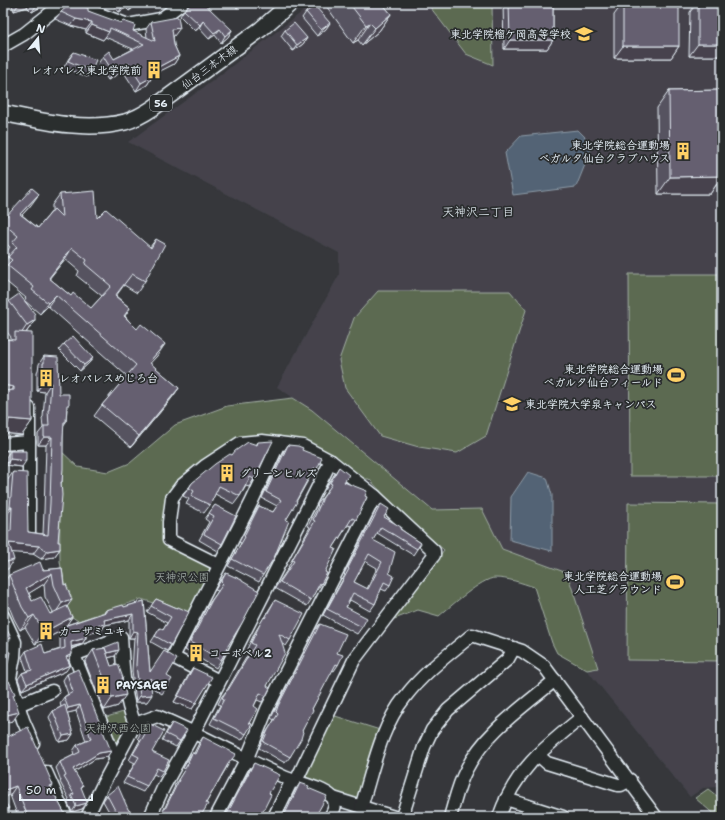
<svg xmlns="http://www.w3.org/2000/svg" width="725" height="820" viewBox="0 0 725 820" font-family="'Shantell Sans','Klee One',sans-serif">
<rect width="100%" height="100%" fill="#36373b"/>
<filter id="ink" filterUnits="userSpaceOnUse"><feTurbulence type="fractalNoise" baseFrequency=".025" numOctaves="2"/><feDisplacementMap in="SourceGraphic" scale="8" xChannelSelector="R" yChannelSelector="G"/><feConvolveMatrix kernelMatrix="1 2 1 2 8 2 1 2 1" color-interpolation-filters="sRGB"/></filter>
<g filter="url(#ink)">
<path fill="#44434b" d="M310 3H372L377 10 395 3H427L466 54 493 65 492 3H722V782L718 787 703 788 690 797 587 670 598 668 567 573 502 549 482 509 432 510 312 410 277 387 339 275V253L128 142 211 82 302 12Z"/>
<g fill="#5c6a51" stroke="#a2aea4">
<path d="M427 3H492L493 65 466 54Z"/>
<path d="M629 274H722V476H630Z"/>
<path d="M378 291H510L526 310 486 436 457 453 419 447 380 436 345 388 339 360 354 318Z"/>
<path d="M293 398 312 410 432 510 482 509 502 549 567 573 598 668 587 670 557 653 552 643 534 587C522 583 508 578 495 578 482 578 450 607 439 616L418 610 389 621 444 550 403 515 369 479H365L303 446 240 443 172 498 169 540 219 565 192 618 174 609 141 599 78 621 68 614 60 561 59 449 78 467 108 472 130 463 175 425 227 406Z"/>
<path d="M628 503 722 504V661L627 660Z"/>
<path d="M130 710 135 724 116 760 100 719Z"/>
<path d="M332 715 380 730 360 797 354 800 339 796 308 779 304 773Z"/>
<path d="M708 789 717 796 722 791V817H717L695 798Z"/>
</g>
<g fill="#526374" stroke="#8e9ca9">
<path d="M578 130 593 145 576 187 513 195 505 153 521 136Z"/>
<path d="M528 472 547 478 552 495V551L510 540 511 497Z"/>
</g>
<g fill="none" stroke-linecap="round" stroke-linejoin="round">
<g stroke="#e8f1f8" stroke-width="15">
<g id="minor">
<path d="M71 3 128 25 161 19 182 3"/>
<path d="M3 46 24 34 63 3"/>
<path d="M29 442V408"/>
<path d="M3 444 29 442V533"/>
<path d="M219 565 169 540V522L172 498 181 486 205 466 240 443 262 441 303 446 331 461 375 496 434 551V555L354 660 296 781"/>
<path d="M3 616 15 642 14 657 10 678 23 720 33 743"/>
<path d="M219 681 173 657 252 501 279 443"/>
<path d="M18 705 52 691"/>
<path d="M538 755 547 763 618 785H621L630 780"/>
<path d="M116 760 74 655 121 637C123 666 123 696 135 724"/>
<path d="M46 772 66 817"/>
<path d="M333 798 394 817"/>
<path d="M506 799 563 817"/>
<path d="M361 807C373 770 380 728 405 697 423 673 449 654 472 635L522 651 544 666 656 817"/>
<path d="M87 817 103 784 135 724 157 716C200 734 241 757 284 777 297 783 322 787 332 797 337 803 334 811 330 817"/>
<path d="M150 817 164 786 194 732 331 461"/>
<path d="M216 817 247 758 267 709 375 496"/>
<path d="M274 817 292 780"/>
<path d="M402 817 424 747 432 730 448 710 508 659 514 648"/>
<path d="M450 817C455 801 458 785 466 770 485 732 523 707 555 680"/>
<path d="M499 817C515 770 545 747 582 717"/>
</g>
</g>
<g stroke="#e8f1f8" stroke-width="18">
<path id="major" d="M3 113C42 121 85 132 125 122 135 119 144 114 153 108L261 29 291 3"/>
</g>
<use href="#minor" stroke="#2a2d2e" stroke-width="12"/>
<use href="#major" stroke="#2a2d2e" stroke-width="15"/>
</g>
<g fill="#575260" stroke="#e8f1f8" fill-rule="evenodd">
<path d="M11 3H44L42 6 32 12 27 7 14 11Z"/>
<path d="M108 3H139L129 11 126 8 119 12 113 5 111 6Z"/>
<path d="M232 3H243L237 8Z"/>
<path d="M324 3H382L391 14 379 31 362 45 358 40 353 43Z"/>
<path d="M503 3H553V40L547 49H504Z"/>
<path d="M623 3 679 46 671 58H614V15Z"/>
<path d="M697 3H722V56H689L690 12Z"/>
<path d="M77 6 147 38 146 29 151 22 174 36H173L174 45 179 56 174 64 151 75 152 77 147 85 136 91 123 71 108 80 98 64 103 56 114 59 133 49 105 37 103 40 86 33V30L71 26 55 19 61 12Z"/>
<path d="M184 10 232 30 228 37 221 43 215 35 209 39 199 28 195 31 180 16Z"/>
<path d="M306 12 326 29 317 36 302 18Z"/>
<path d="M285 30 307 38 303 44 293 51 281 36Z"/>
<path d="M74 52 91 71 87 77 64 67 69 58Z"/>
<path d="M722 90V177L710 194H658L657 108 669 91Z"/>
<path d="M60 194 97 218 150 247 156 239 145 281 137 293 124 285 116 296 130 308 125 316 157 356 150 363 179 388 171 399 131 447 94 416 102 405 127 376 48 306 40 314 25 301 35 320 26 333 32 421 22 435 3 433 9 340 11 337 3 327V310L9 301H24L26 298 3 279V265L8 257 5 254 10 247 3 241V220L31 205 22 215 38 228 52 211V205ZM65 259 79 271 77 276 102 296 91 308 71 296 49 278Z"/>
<path d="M64 344 93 358 88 364 80 371 59 350Z"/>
<path d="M44 356 59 394 67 408 66 422 63 426V437L62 482 61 483 58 542 60 549 54 557 41 559 33 554 12 552 8 569 6 531V516H4L7 481 13 472 28 532 43 534 44 511 46 445H38V434L43 428 42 418 43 417 45 392 37 391V372L38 370 39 364Z"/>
<path d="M258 442 254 479 249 487 246 486 240 496 234 504 215 494 210 505 204 513 186 504 189 499 183 496 192 483 232 455 256 445Z"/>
<path d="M288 445 302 450 317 469 312 475H311L286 520 263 575 259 582 228 566 241 543 239 542 255 512 259 506 273 512 277 506 262 498 284 451Z"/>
<path d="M10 451 22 467 6 465V457Z"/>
<path d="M339 467 345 482 365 496 356 520 351 526 348 525 333 548 321 584 317 590 316 589 311 600 307 606 275 588 289 567H288L310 527 308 526 318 506 317 505 328 490 325 489Z"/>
<path d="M381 504 384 517 400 529 421 543 413 555 377 533 373 540 389 573 390 585 386 591 381 589 375 604 370 611 350 600 346 607 362 627 357 634 323 615 345 575 344 574 376 510ZM365 561 377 568 367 589 354 582Z"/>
<path d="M215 505 222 544 218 551 199 540 209 522 205 519Z"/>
<path d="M62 568 67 607 72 617 66 625 104 613 106 610 124 607 144 601 150 671 167 676 166 688 162 694 151 687 147 702H136L132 671 134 638H129V620L105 625 101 631 86 634V638L82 644 71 647 72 654 68 661 66 671 22 690 18 679 22 673 27 671 22 657 26 651 45 654 60 649V632L61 631 35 644 25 627 20 630 14 619 3 592V584L9 575 43 570ZM44 584 45 597 53 612 50 614 32 601 29 593Z"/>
<path d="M226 573 242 581 226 649 221 660 216 668 185 650 206 608 218 591 215 590 221 580Z"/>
<path d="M156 599 177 608 171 645 167 651 151 642 160 628 163 630 167 623 147 612Z"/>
<path d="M275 600 290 640 286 646 282 644 267 686 266 696 262 702 257 700 254 706 246 734 242 740 210 724 220 705 218 704 222 696 227 690 250 651 247 649 255 632Z"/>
<path d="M320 624 337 653 338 665 334 671 332 670 312 709 290 757 285 763 259 748 264 736 274 720 271 718 315 630Z"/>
<path d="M103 648 115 656 108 658 111 666 123 678 122 679 118 706 104 710 85 662 93 650 102 649Z"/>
<path d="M193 668 196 703 192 709 174 702 189 674Z"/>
<path d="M67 674 111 751 107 757 95 759 74 772 83 786 81 788 82 809 72 812 67 801 69 799 60 782 61 781 56 768 60 762 74 755 73 751 77 745 86 741 76 711 67 713 73 734 69 740 59 742 49 717 53 711 61 707 60 703 64 697 68 694 63 680Z"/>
<path d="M146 723 152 752 163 771 159 777 154 774 143 792 123 783 135 763 129 760 140 740 138 738 142 730Z"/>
<path d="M172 723 180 741 176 747 162 740 168 729Z"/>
<path d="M203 737 228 765 206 803 202 814 200 817H158L164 809 175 786H174L185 769 183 768 188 759 192 753H194L199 743Z"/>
<path d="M3 739 53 785 51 788 65 814 70 817H18L10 795Z"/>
<path d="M254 763 269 793 224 817 250 769Z"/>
<path d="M300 783 308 788 315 817H282L296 789Z"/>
<path d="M107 795 128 809 134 817H112L103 801Z"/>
</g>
<g fill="#47424e" stroke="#e8f1f8">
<path d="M25 3H30L27 7 14 11 18 5Z"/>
<path d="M41 3H44L42 6 32 12 36 6Z"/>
<path d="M128 3H129L126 8 119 12 123 6Z"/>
<path d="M135 3H139L129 11 133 5Z"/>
<path d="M240 3H243L237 8Z"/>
<path d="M391 14 379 31 362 45 375 28Z"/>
<path d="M76 19 92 22 86 30 71 26Z"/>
<path d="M203 21 199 28 195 31 200 25Z"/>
<path d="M330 23 326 29 317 36 321 30Z"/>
<path d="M370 23 358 40 353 43 366 25Z"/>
<path d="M92 25 109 32 103 40 86 33Z"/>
<path d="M180 28 174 36 166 37 172 29Z"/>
<path d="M220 29 215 35 209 39 214 33Z"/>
<path d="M232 30 228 37 221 43 225 36Z"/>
<path d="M307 38 303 44 293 51 297 45Z"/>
<path d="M510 40H553L547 49H504Z"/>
<path d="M698 44H722V56H689Z"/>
<path d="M623 46H679L671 58H614Z"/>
<path d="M179 56 174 64 143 80 149 72Z"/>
<path d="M128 63 123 71 108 80 113 72Z"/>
<path d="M152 77 147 85 136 91 141 83Z"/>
<path d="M722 176 710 194H658L670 177Z"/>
<path d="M39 194 31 205 13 225 20 214Z"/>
<path d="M72 248 65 259 41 289 49 278Z"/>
<path d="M56 295 48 306 40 314 48 303Z"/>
<path d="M35 320 22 338 15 343 27 325Z"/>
<path d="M165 344 157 356 141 373 149 362Z"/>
<path d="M93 358 88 364 80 371 84 365Z"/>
<path d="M43 383H51L45 392 37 391Z"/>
<path d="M3 385 14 387 4 401H3Z"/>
<path d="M179 388 171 399 131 447 139 436Z"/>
<path d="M9 419 32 421 22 435 3 433V424Z"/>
<path d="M44 437H52L46 445H38Z"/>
<path d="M10 459 26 461 22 467 6 465Z"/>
<path d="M10 507H12L6 516H4Z"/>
<path d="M9 543 39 546 33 554 3 552Z"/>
<path d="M60 549 54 557 41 559 47 551Z"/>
<path d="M14 560 8 569 3 570V563Z"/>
<path d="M52 573 44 584 18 600 26 588Z"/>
<path d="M72 600 64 611 54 615 62 603Z"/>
<path d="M133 614 129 620 105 625 101 631 86 634 83 637 86 628 104 620Z"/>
<path d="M34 615 25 627 20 630 29 618Z"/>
<path d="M72 617 64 629V626L61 631 35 644 44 632Z"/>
<path d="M133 631 138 632 134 638H129Z"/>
<path d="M11 638 7 643H3V639Z"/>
<path d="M86 638 82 644 66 648 71 642Z"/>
<path d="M119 650 115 656 100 660 104 654Z"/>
<path d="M72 654 68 661 61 663 66 657Z"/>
<path d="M3 662 8 663 4 669H3Z"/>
<path d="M70 665 66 671 22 690 27 684Z"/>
<path d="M126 695 118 706 104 710 112 698Z"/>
<path d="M152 695 147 702H136L140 696Z"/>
<path d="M178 696 196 703 192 709 174 702Z"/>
<path d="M80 705 76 711 64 714 68 708Z"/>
<path d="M19 712 13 721 3 723V716Z"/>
<path d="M73 734 69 740 59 742 63 736Z"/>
<path d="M111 751 107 757 95 759 69 775 73 769 99 753Z"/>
<path d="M16 786 10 795 3 798V791Z"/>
<path d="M87 803 82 809 72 812 76 806Z"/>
<path d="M9 808 3 816V811Z"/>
</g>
<g fill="#655f70" stroke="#e8f1f8" fill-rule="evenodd">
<path d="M17 3H25L18 5Z"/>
<path d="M33 3H41L36 6Z"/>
<path d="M71 3 77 6 78 4 88 8V11L121 23 123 21 135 25 133 31 155 41 151 22 178 17 180 28 172 29 174 45 179 56 149 72 152 77 141 83 128 63 113 72 103 56 109 51 114 59 144 44 110 28 109 32 92 25V22L76 19 61 12Z"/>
<path d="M121 3H128L123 6Z"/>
<path d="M192 3H203L210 9 232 30 225 36 220 29 214 33 203 21 200 25 184 10Z"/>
<path d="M349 3H382L391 14 375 28 370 23 366 25Z"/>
<path d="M509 3H553V40H510Z"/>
<rect x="623" y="3" width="56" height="43"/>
<rect x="698" y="3" width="24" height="41"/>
<path d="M315 6 330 23 321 30 306 12Z"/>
<path d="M294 23 307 38 297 45 285 30Z"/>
<path d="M74 52 96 60 91 71 68 61Z"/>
<path d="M722 90V176L670 177 669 91Z"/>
<path d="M32 188 39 194 20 214 38 228 54 209 62 217 60 194 95 191 97 218 106 209 151 248 156 239 165 244 145 281 132 274 115 296 130 308 124 316 137 329 141 324 165 344 149 362 179 388 139 436 102 405 136 365 56 295 48 303 32 290 34 287 7 265 12 260 8 257 17 247 12 243 18 236 3 223V220ZM72 248 87 260 85 264 111 286 91 308 73 293 71 296 49 278Z"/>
<path d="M19 294 35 314V320L27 325 9 301Z"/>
<path d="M15 332 32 333V421L9 419 8 424H3V391L14 390V387L3 385V339L15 340Z"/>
<path d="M73 336 93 358 84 365 64 344Z"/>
<path d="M44 356 58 357 59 394H69V405H67L66 422H64L63 437V469L62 482H61L62 495 58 542H60V549L47 551 39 546 9 543 14 560 3 563V531H11L12 507H10L13 472 27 473 28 532 48 535 50 503 52 437H44V426H49L48 410H49L51 383H43V363H44Z"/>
<path d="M273 441 254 479 250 477 240 496 219 486 210 505 191 496 194 491 189 488 192 483 215 464 230 454 232 455 235 451 248 442 257 445 258 442Z"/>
<path d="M288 445 298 446 303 448 302 450 322 458 317 469 314 468 296 501 297 502 286 520 289 521 274 558 263 575 232 559 245 537 244 536 259 506 273 512 281 500 266 492Z"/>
<path d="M10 451H26V461L10 459Z"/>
<path d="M339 467 349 475 344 482 367 491 365 496 367 497 356 520 352 518 333 548 336 549 325 572 327 573 321 584 320 583 311 600 280 582 294 561 292 560 315 521 313 520 322 500V499L332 484 330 483Z"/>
<path d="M381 504 389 509 384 517 401 527 400 529 421 543 417 549 381 527 373 540 395 552 389 573 394 576 390 585 384 582 375 604 353 593 346 607 367 618 362 627 327 609 349 569 348 568ZM369 554 382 562 368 589 354 582Z"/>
<path d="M215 505 236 516 222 544 204 534 214 516 209 513Z"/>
<path d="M40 562 43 570 62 568 64 585 66 584 72 600 62 603 54 585 52 573 26 588 32 601 41 597 50 614 67 606 72 617 44 632 34 615 29 618 22 607 9 575Z"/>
<path d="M226 573 242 580V581L259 591 242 623 226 649H227L221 660 190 642 212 600 223 584 221 582Z"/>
<path d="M156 599 177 608 178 607 189 612 171 645 155 636 160 628 163 630 171 617 151 606Z"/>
<path d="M275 600 304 614 290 640 279 634 285 653 267 686 270 688 266 696 260 693 254 706 258 709 249 723 252 724 246 734 214 718 224 699 222 698 227 690H228L255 645 251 643 259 626 264 617 265 618Z"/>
<path d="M144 601 150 672 164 651 177 659 167 676 172 679 166 688 150 678 152 695 140 696 136 665 138 632 133 631V614L104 620 105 624 86 628 87 631 85 632 86 638 71 642 72 654 66 657 70 665 27 684 22 673 32 670 26 651 42 644 45 654 65 648 64 626 106 612V610L123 605 124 607Z"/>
<path d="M320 624 346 634 337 653 343 655 338 665 336 664 312 709 313 710 302 731 303 732 301 739 290 757 263 742 268 730 278 714 276 712 278 706Z"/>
<path d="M3 625H5L11 638 3 639Z"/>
<path d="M118 642 119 650 107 653 105 648H103Z"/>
<path d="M105 648 111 666 118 664 123 678H122L126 695 112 698 93 650Z"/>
<path d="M3 651 10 652 8 663 3 662Z"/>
<path d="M193 668 212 677 196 703 178 696Z"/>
<path d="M78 669 111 751 99 753 73 769 83 786 81 787 87 802V803L76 806 71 795 74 794 64 777 66 776 60 762 80 752 77 745 91 739 80 705 68 708 64 697 73 692 67 674Z"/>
<path d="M9 681 15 694 13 695 19 712 3 716V684Z"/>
<path d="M65 705 73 734 63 736 53 711Z"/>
<path d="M146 723H148L164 731 152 752 169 760 163 771 157 768 147 786 127 777 139 757 133 754 145 734 142 732Z"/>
<path d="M172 723 187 730 180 741 166 734Z"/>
<path d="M28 727 53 785 50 786 65 814 67 813 69 815 70 817H28L16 786 3 791V739Z"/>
<path d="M203 737 236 754 228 764 206 803 208 804 202 814 201 813 199 817H159L164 809H165L179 780H178L189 762H188L192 753 195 754Z"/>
<path d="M254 763 280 775 269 793 271 795 260 817H224L227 814Z"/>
<path d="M300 783 309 786 308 788 327 796 315 817H298L294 815 293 817H282L285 814Z"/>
<path d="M118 786 128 809 134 817H118L116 814H117L107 795Z"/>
<path d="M3 800 9 808 3 811Z"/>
</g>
</g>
<defs>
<g id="school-bare" transform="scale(1.38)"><path d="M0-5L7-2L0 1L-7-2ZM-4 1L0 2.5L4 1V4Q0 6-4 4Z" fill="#ffd166" stroke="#2a2d2e" stroke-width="2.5" paint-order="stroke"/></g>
<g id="building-bare" transform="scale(1.38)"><path d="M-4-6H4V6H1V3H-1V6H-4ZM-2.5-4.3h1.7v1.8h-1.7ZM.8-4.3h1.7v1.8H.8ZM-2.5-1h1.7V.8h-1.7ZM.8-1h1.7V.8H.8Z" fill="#ffd166" stroke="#2a2d2e" stroke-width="2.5" paint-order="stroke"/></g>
<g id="stadium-bare" transform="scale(1.38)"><path d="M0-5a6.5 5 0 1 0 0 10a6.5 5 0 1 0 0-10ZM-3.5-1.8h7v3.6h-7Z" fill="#ffd166" stroke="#2a2d2e" stroke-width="2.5" paint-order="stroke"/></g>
<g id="university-bare" transform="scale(1.38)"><path d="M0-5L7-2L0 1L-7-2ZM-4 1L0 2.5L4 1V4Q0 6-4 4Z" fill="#ffd166" stroke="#2a2d2e" stroke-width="2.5" paint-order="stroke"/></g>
</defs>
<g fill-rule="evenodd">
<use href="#school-bare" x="584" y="34"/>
<use href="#building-bare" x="154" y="70"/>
<use href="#building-bare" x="683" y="151"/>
<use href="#stadium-bare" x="676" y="375"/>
<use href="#building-bare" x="46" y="378"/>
<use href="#university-bare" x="512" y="404"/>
<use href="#building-bare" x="227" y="473"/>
<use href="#stadium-bare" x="675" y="582"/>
<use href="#building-bare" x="46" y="631"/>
<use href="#building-bare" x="196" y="653"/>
<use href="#building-bare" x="103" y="685"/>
</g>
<g text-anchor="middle" stroke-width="3.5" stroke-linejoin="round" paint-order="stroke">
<rect fill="#2a2d2e" stroke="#afb6bb" stroke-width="1" x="150" y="95" width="22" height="16" rx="3"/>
<g font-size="10" font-weight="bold" fill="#e8f1f8">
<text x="161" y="107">56</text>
</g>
<g font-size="11" font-weight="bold" fill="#e8f1f8" stroke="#2a2d2e" text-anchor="start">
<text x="571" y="38" text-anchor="end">東北学院榴ケ岡高等学校</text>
<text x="141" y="74" text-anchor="end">レオパレス東北学院前</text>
<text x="670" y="149" text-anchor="end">東北学院総合運動場<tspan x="670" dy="13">べガルタ仙台クラブハウス</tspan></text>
<text x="663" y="373" text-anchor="end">東北学院総合運動場<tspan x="663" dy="13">ベガルタ仙台フィールド</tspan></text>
<text x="59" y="382">レオパレスめじろ台</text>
<text x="525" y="408">東北学院大学泉キャンパス</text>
<text x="240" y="477">グリーンヒルズ</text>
<text x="662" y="580" text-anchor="end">東北学院総合運動場<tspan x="662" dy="13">人工芝グラウンド</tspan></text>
<text x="59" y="635">カーザミユキ</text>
<text x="209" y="657">コーポベル2</text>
<text x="116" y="689">PAYSAGE</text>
</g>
<g font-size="11" fill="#e8f1f8" stroke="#2a2d2e">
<text transform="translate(209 67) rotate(-36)" y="4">仙台三本木線</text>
</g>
<g font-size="11" fill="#b0bbb5" stroke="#2a2d2e">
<text x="182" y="581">天神沢公園</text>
<text x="118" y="732">天神沢西公園</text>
</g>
<g font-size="12" fill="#e8f1f8" stroke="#2a2d2e">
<text x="478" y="216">天神沢二丁目</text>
</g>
</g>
<rect width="725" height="820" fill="none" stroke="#2a2d2e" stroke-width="16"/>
<rect x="8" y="8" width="709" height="804" fill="none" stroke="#e8f1f8" stroke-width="1.5" filter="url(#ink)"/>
<g transform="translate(38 38) rotate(17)" stroke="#2a2d2e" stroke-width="3" paint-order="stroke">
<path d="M0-3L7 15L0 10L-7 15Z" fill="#e8f1f8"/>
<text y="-6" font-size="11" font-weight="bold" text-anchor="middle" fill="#e8f1f8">N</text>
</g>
<path d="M20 794v6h72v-6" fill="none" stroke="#e8f1f8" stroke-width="2"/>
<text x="26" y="794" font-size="12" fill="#e8f1f8" stroke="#2a2d2e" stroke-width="3" paint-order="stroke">50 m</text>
</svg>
